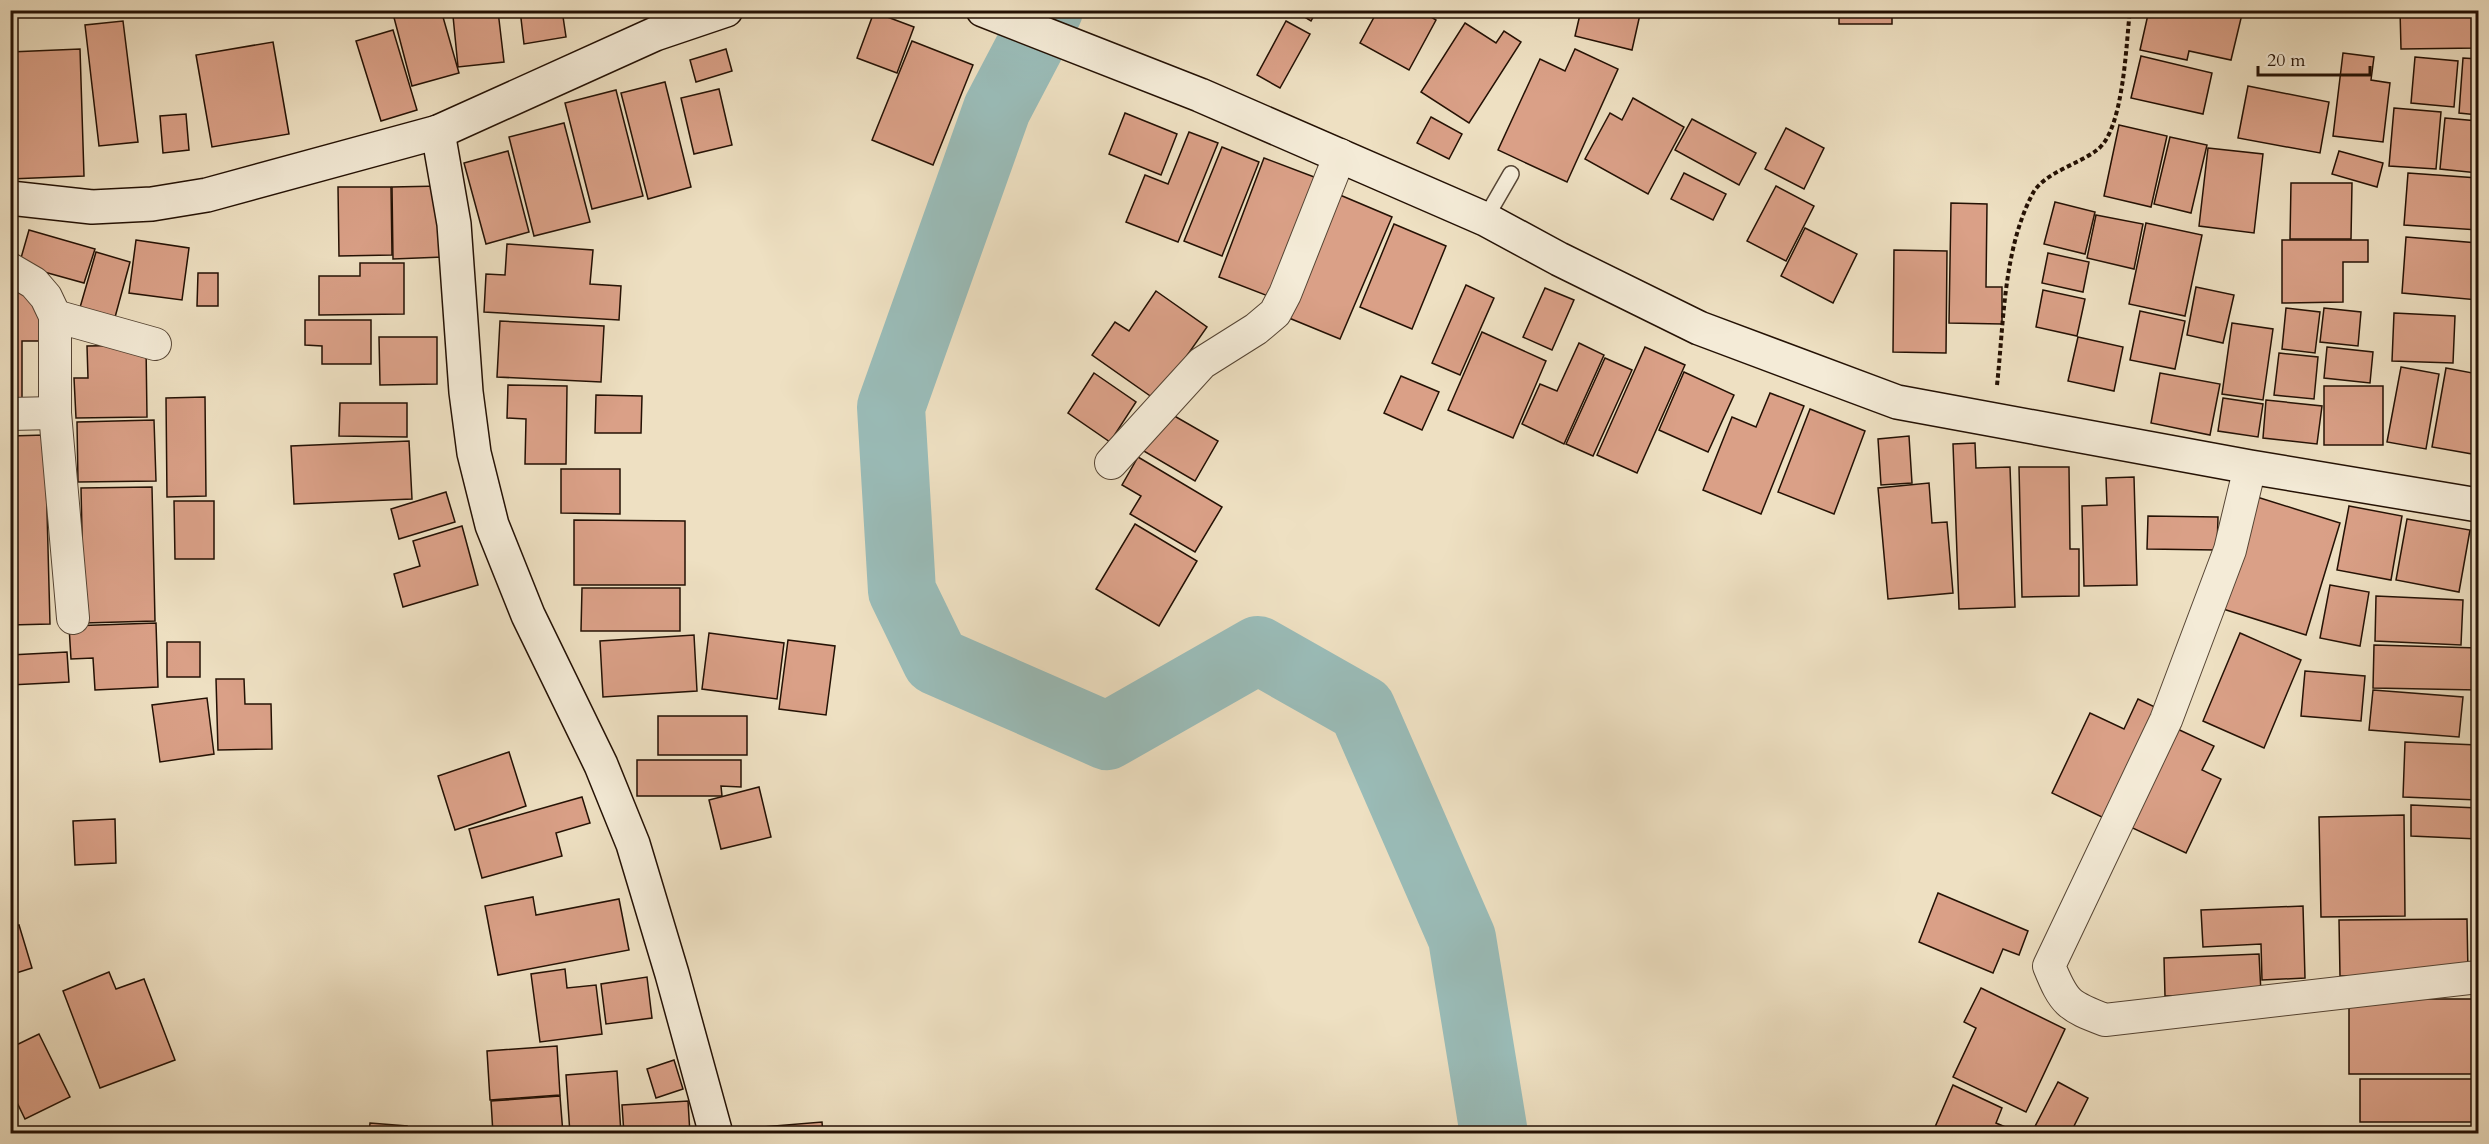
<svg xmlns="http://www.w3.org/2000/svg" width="2489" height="1144" viewBox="0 0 2489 1144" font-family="Cardo,serif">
<rect width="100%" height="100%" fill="#eee0c2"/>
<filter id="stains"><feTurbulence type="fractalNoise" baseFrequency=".00333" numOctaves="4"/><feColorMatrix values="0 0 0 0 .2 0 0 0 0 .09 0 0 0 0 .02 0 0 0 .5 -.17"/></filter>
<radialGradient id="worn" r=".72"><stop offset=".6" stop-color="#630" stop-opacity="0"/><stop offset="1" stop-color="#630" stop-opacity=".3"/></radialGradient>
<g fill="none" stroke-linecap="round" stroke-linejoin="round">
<path stroke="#9abcb8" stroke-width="68" d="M1049 10 997 109 891 407 902 591 936 661 1107 736 1258 650 1362 709 1462 938 1494 1134"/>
</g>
<g fill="#daa087" stroke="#241104" stroke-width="1.5">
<path d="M392 10H441L459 73 412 86Z"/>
<path d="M520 10H562L566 37 524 44Z"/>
<path d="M1293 10H1317L1311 21Z"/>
<path d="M1378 10H1420L1436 20 1409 70 1360 43Z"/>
<path d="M1581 10H1641L1632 50 1575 36Z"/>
<rect x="1839" y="10" width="53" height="14"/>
<path d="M2149 10H2243L2231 60 2189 51 2187 60 2140 50Z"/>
<path d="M2328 10H2377V13Z"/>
<path d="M2400 10H2478V48L2401 49Z"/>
<path d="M498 11 504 62 458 67 453 16Z"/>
<path d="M874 12 914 27 897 73 857 58Z"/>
<path d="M123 21 138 142 99 146 85 25Z"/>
<path d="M1286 21 1310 34 1280 88 1257 75Z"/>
<path d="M1465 23 1496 43 1504 31 1521 42 1469 123 1421 92Z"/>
<path d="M393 30 417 110 381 121 356 41Z"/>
<path d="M912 41 973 65 933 165 872 140Z"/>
<path d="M273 42 289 134 212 147 196 55Z"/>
<path d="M80 49 84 176 10 179V52Z"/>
<path d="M726 49 732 71 696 82 690 60Z"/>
<path d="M1575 49 1618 69 1567 182 1498 150 1540 59 1565 71Z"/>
<path d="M2343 53 2374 57 2371 80 2390 83 2383 142 2333 136Z"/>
<path d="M2141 56 2212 73 2203 114 2131 98Z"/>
<path d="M2415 57 2458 61 2454 107 2411 103Z"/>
<path d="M2463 58 2478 59V115L2459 113Z"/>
<path d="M665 82 691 187 648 199 621 93Z"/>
<path d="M2248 86 2329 102 2320 153 2238 138Z"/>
<path d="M719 89 732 145 694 154 681 98Z"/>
<path d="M616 90 643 196 592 209 565 103Z"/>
<path d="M1633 98 1684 127 1648 194 1585 159 1610 113 1622 120Z"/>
<path d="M2394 108 2441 112 2436 169 2389 166Z"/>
<path d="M1125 113 1177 134 1161 175 1109 154Z"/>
<path d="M186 114 189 150 163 153 160 116Z"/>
<path d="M1431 117 1462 134 1449 159 1417 143Z"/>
<path d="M2445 118 2478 121V173L2440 169Z"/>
<path d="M1692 119 1756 153 1739 185 1675 150Z"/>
<path d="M564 123 590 222 534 236 509 137Z"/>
<path d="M2119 125 2167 136 2151 207 2104 196Z"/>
<path d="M1786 128 1824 148 1804 189 1765 169Z"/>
<path d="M1189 132 1218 143 1178 242 1126 222 1145 175 1168 184Z"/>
<path d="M2170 137 2207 145 2191 213 2154 204Z"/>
<path d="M1222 147 1259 162 1222 256 1184 241Z"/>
<path d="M2208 148 2263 154 2254 233 2199 226Z"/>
<path d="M508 151 529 232 486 244 464 163Z"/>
<path d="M2339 151 2383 163 2377 187 2332 174Z"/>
<path d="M1264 158 1322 180 1276 299 1219 277Z"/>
<path d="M1684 173 1726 194 1713 220 1671 199Z"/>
<path d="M2408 173 2478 178V230L2404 225Z"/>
<path d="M2291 183H2352L2351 239H2290Z"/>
<path d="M441 186 443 257 393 259 392 187Z"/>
<path d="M1776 186 1814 206 1786 261 1747 241Z"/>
<path d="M338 187H391L392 255 339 256Z"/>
<path d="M1340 195 1392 217 1340 339 1289 318Z"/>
<path d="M2055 202 2095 212 2085 254 2044 244Z"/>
<path d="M1951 203 1987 204 1986 287H2002V324L1949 323Z"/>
<path d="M2096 215 2143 224 2134 269 2087 258Z"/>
<path d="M2146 223 2202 235 2185 316 2129 304Z"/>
<path d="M1394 224 1446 246 1412 329 1360 307Z"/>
<path d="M1805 228 1857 254 1833 303 1781 276Z"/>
<path d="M29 230 95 249 84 283 19 265Z"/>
<path d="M2406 237 2478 243V300L2402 293Z"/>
<path d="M136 240 189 248 182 300 129 293Z"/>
<path d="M2282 240H2368V262H2343V302L2282 303Z"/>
<path d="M507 244 593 250 590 284 621 286 619 320 484 312 486 274 505 275Z"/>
<path d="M1894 250 1947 251 1946 353 1893 352Z"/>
<path d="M96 252 130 262 114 321 79 311Z"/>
<path d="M2048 253 2089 262 2083 292 2042 283Z"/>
<path d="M360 263H404V314L319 315V276H360Z"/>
<path d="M198 273H218V306H197Z"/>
<path d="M10 282 39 303 40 341H22V400H10Z"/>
<path d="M1466 285 1494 298 1460 375 1432 363Z"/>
<path d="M2196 287 2234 295 2223 343 2187 335Z"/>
<path d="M1545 288 1574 300 1552 350 1523 337Z"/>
<path d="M2043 290 2085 299 2077 336 2036 327Z"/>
<path d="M1156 291 1207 327 1156 400 1092 355 1115 322 1129 331Z"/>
<path d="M2286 308 2320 312 2315 353 2282 349Z"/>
<path d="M2324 308 2361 312 2358 346 2320 342Z"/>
<path d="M2140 311 2185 321 2175 369 2130 360Z"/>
<path d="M2394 313 2455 316 2453 363 2392 361Z"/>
<path d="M305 320H371V364H322V346L305 345Z"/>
<path d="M500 321 604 326 601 382 497 377Z"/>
<path d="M2232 323 2273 329 2263 400 2222 394Z"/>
<path d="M1482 332 1546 361 1513 438 1448 410Z"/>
<path d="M379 337H437V384L380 385Z"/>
<path d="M2078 337 2123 347 2114 391 2068 381Z"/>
<path d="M1579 343 1604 355 1564 444 1522 424 1540 384 1557 391Z"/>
<path d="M146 345 147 417 76 418 74 378H88L87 346Z"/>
<path d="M1645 347 1685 365 1637 473 1597 455Z"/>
<path d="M2327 347 2373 352 2370 383 2324 378Z"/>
<path d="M2279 353 2318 357 2314 399 2274 395Z"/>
<path d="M1605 358 1632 370 1593 456 1566 444Z"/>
<path d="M2401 367 2439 374 2426 449 2387 442Z"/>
<path d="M2446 368 2478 374V455L2432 447Z"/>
<path d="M1684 372 1734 395 1708 452 1659 430Z"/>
<path d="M1094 373 1136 402 1110 442 1068 413Z"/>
<path d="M2160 373 2220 384 2210 435 2151 423Z"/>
<path d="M1401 376 1439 392 1422 430 1384 413Z"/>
<path d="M508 385 567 386 566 464H525L526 419 507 418Z"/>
<rect x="2324" y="386" width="59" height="59"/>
<path d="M1770 393 1804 406 1761 514 1703 490 1732 417 1756 427Z"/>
<path d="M596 395 642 396 641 433H595Z"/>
<path d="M205 397 206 496 167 497 166 398Z"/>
<path d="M2223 398 2263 404 2258 437 2218 431Z"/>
<path d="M2266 400 2322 406 2317 444 2263 438Z"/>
<path d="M340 403H407V437L339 436Z"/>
<path d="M1810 409 1865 431 1834 514 1778 492Z"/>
<path d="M1164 410 1218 441 1195 481 1142 450Z"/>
<path d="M154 420 156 481 78 482 77 422Z"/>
<path d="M45 435 50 624 10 625V436Z"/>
<path d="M1909 436 1912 483 1881 485 1878 439Z"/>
<path d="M409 441 412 499 294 504 291 446Z"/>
<path d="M1975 443 1976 468 2010 467 2015 607 1959 609 1953 444Z"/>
<path d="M1138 457 1222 507 1195 552 1130 514 1141 496 1122 485Z"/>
<path d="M2019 467H2069L2070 549H2079V596L2022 597Z"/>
<path d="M561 469H620V514L561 513Z"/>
<path d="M2134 477 2137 585 2084 586 2082 506 2107 505 2106 478Z"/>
<path d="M1929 483 1932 523 1947 522 1953 593 1888 599 1878 488Z"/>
<path d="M152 487 155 621 84 623 81 488Z"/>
<path d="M446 492 455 522 399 539 391 509Z"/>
<path d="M2257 497 2340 523 2306 635 2223 609Z"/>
<path d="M174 501H214V559H175Z"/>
<path d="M2349 506 2402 516 2391 580 2337 570Z"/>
<path d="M2148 516 2218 517 2217 550 2147 549Z"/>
<path d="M2407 519 2470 530 2459 592 2396 580Z"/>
<path d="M574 520 685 521V585H574Z"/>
<path d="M1135 524 1197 561 1159 626 1096 589Z"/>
<path d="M462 526 478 585 403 607 394 574 420 566 413 541Z"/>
<path d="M2330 585 2369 592 2360 646 2320 638Z"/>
<path d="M582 588H680V631H581Z"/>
<path d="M2376 596 2463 600 2461 645 2375 641Z"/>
<path d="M156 623 158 687 95 690 93 658 71 659 69 626Z"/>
<path d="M709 633 784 643 777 699 702 689Z"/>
<path d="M2240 633 2301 660 2264 748 2203 721Z"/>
<path d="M694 635 697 691 603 697 600 641Z"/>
<path d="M788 640 835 646 826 715 779 709Z"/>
<rect x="167" y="642" width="33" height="35"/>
<path d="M2374 645 2478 648V690L2373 688Z"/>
<path d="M67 652 69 682 10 685V655Z"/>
<path d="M2305 671 2365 676 2361 721 2301 716Z"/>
<path d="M216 679H244L245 704H271L272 749 218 750Z"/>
<path d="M2373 690 2463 697 2459 737 2369 730Z"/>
<path d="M207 698 214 754 160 762 152 705Z"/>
<path d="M2138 699 2157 708 2106 819 2052 793 2090 713 2124 729Z"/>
<rect x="658" y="716" width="89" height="39"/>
<path d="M2171 726 2214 746 2202 770 2221 779 2186 853 2124 824Z"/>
<path d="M2405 742 2478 745V800L2403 797Z"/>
<path d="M509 752 526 806 455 830 438 776Z"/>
<path d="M637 760H741V787L721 786 722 796H637Z"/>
<path d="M759 787 771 837 721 849 709 800Z"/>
<path d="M582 797 590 823 556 833 562 856 482 878 469 829Z"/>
<path d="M2411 805 2478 808V839L2411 836Z"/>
<path d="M2404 815 2405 916 2321 917 2319 817Z"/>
<path d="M115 819 116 863 75 865 73 821Z"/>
<path d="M1938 893 2028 931 2019 955 2003 949 1993 973 1919 942Z"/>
<path d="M533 897 536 915 619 899 629 950 498 975 485 906Z"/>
<path d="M2303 906 2305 978 2262 980 2261 944 2203 947 2201 910Z"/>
<path d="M2467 919 2468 974 2340 976 2339 920Z"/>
<path d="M19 925 32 968 10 975V927Z"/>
<path d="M2259 954 2261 993 2165 996 2164 958Z"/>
<path d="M565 969 567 988 596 985 602 1034 540 1042 531 974Z"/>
<path d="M109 972 116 989 144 979 175 1060 100 1088 63 991Z"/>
<path d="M647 977 652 1018 606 1024 601 984Z"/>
<path d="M1981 988 2065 1029 2026 1112 1953 1077 1976 1028 1964 1022Z"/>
<rect x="2349" y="999" width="129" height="75"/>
<path d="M39 1034 70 1097 25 1119 10 1088V1048Z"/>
<path d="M557 1046 560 1095 490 1100 487 1051Z"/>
<path d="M674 1060 683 1089 656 1098 647 1069Z"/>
<path d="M617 1071 621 1134H570L566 1075Z"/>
<rect x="2360" y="1079" width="118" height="43"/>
<path d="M2058 1082 2088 1098 2070 1134H2031Z"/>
<path d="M1953 1085 2002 1108 1996 1123 2010 1129 2008 1134H1932Z"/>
<path d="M560 1096 563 1134H493L491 1101Z"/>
<path d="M688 1101 690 1134H624L622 1105Z"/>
<path d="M822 1122 823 1134H762V1127Z"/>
<path d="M370 1123 407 1126 406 1134H369Z"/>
</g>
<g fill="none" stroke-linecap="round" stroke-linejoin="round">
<g stroke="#564534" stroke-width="18">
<path id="lane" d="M1485 219 1511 174"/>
</g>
<g stroke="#564534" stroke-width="34">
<g id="street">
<path d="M10 269 34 283 46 297 55 316V413L73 618"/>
<path d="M55 316 155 344"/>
<path d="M10 414 55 413"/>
<path d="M1111 463 1202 363 1256 329 1275 313 1285 294 1340 155"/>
<path d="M2250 467 2230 550 2166 720 2049 966C2064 1003 2068 1006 2105 1020L2478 977"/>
</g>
</g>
<g stroke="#241104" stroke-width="36">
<g id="secondary">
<path d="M983 10 1200 95 1485 219 1559 259 1699 328 1897 402 2250 467 2478 505"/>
<path d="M438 132 454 224 466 392 474 453 492 525 528 615 601 765 633 844 672 974 716 1134"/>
<path d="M10 198 92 207 152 204 207 195 438 132 655 34 726 10"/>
</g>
</g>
<path stroke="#241104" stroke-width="4" stroke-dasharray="4.5 3" stroke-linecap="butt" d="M1997 385C2004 322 2003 250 2033 193 2044 173 2079 164 2097 150 2124 130 2126 43 2130 10"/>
<use href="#lane" stroke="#f4ebd7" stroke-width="15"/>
<use href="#street" stroke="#f4ebd7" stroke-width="32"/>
<use href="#secondary" stroke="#f4ebd7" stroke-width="33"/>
</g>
<rect width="2489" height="1144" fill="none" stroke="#eee0c2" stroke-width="36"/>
<rect x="12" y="12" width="2465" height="1120" fill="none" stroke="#241104" stroke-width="3"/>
<rect x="18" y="18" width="2453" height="1108" fill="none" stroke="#241104" stroke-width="1.5"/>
<path d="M2258 66v9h112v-9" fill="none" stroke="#241104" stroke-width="3"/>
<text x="2267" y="66" font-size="18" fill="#241104" stroke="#f4ebd7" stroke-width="4.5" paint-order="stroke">20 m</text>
<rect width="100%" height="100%" filter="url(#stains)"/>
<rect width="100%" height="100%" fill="url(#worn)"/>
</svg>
